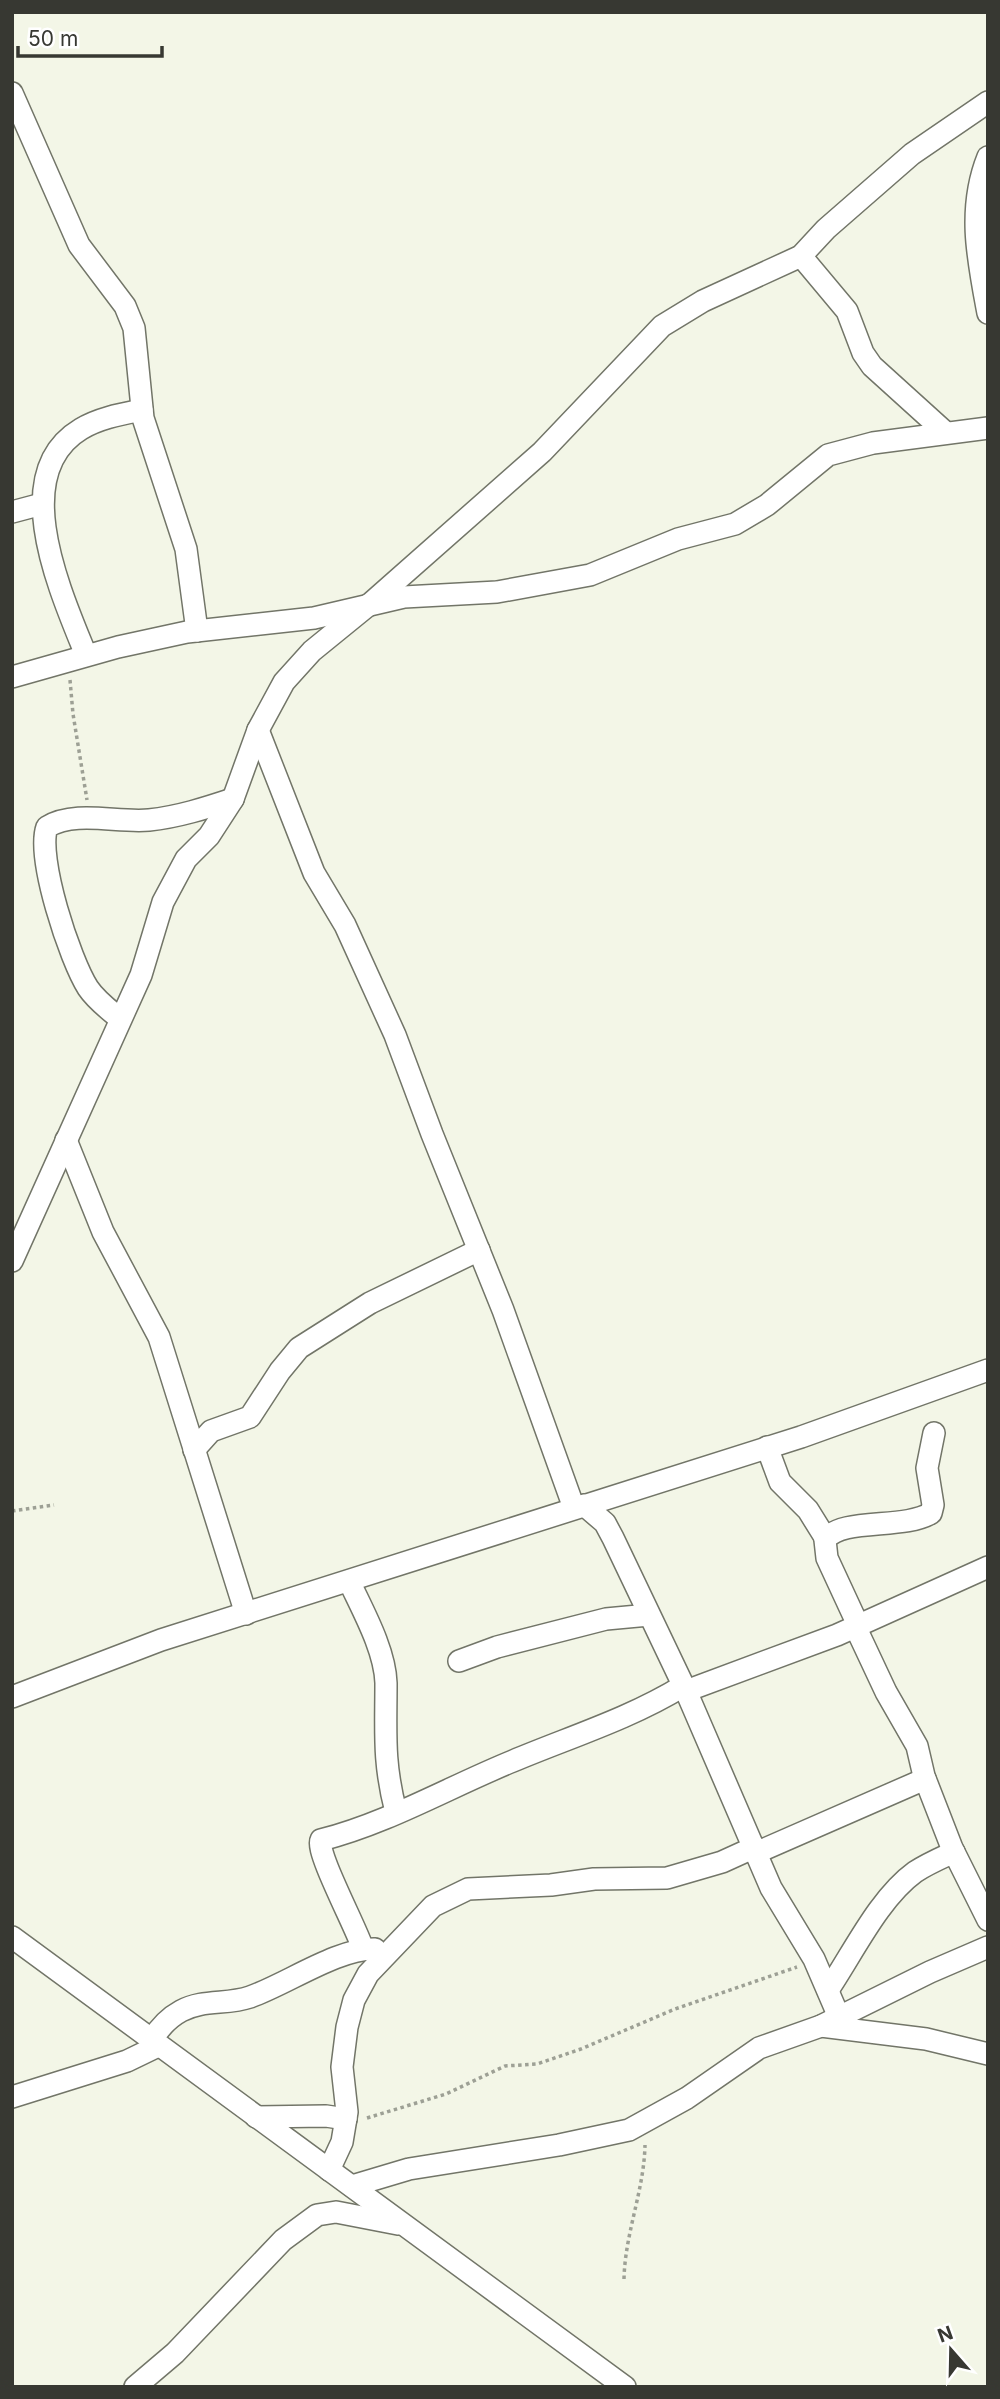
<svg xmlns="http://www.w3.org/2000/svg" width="1000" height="2399" viewBox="0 0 1000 2399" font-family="Inter,sans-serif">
<rect width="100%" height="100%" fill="#f3f6e7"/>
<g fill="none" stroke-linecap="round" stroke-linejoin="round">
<g stroke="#727568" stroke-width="24">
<g id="minor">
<path d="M12 93 79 245 125 306 134 328 143 418 186 549 197 631"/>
<path d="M988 157C967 209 978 260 988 313"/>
<path d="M801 256 847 311 863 353 872 366 946 433"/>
<path d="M12 512 42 504"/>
<path d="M86 655C62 595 6 474 81 429 99 418 122 414 142 410"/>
<path d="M12 677 118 647 187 632 314 618 404 597 497 592 590 575 678 539 735 524 767 505 828 455 873 443 988 428"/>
<path d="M258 730 314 873 345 925 395 1035 432 1134 503 1310 574 1508"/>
<path d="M119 1018C108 1009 96 1000 88 988 70 960 36 857 47 827 76 810 116 823 149 820 178 817 206 808 233 799"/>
<path d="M66 1140 103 1232 159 1337 246 1614"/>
<path d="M12 1261 141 975 163 902 186 859 209 836 233 799 258 730 284 682 312 651 371 603 542 452 662 326 703 301 801 256 826 229 912 154 988 102"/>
<path d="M767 1447 780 1482 808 1510 826 1539"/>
<path d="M194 1450 211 1431 250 1417 280 1371 299 1348 370 1303 479 1250"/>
<path d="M584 1505 605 1523 613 1538 686 1691 771 1888 814 1959 839 2017"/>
<path d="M349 1581C363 1611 385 1650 386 1683 386 1733 383 1762 396 1812"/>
<path d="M858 1625 827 1558 825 1540C841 1517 904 1530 931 1513L933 1505 927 1468 934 1433"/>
<path d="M855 1626 886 1692 917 1746 924 1776 952 1848 988 1920"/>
<path d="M459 1661 497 1647 606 1619 649 1615"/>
<path d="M686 1691 837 1635 988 1567"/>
<path d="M12 1697 161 1640 801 1437 988 1370"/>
<path d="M758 1852 925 1779"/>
<path d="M12 1937 625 2387"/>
<path d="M363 1949C357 1929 315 1851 321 1840 388 1823 449 1787 513 1761 570 1737 629 1719 683 1686"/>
<path d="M828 1990C853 1953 879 1898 915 1872 927 1864 941 1858 954 1852"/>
<path d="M821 2026 926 2039 988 2054"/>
<path d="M151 2041C159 2028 168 2018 181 2011 203 1999 227 2005 250 1997 287 1984 338 1948 375 1949"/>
<path d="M12 2097 127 2061 158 2046"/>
<path d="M256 2117 326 2116 346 2119"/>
<path d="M329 2170 342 2142 347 2112 342 2067 347 2027 354 2000 368 1974 433 1906 468 1889 551 1885 594 1879 667 1878 722 1862 755 1847"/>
<path d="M352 2186 409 2169 559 2145 629 2130 687 2098 759 2048 821 2026 930 1972 988 1947"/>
<path d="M135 2387 175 2353 283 2240 317 2215 336 2212 398 2224"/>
</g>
</g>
<g stroke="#9da095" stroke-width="3.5" stroke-dasharray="3.5 3.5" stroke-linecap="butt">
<path d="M70 680 73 714 87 800"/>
<path d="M12 1511 54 1505"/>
<path d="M367 2118 446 2094 505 2066 537 2064 581 2049 675 2009 797 1967"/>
<path d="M624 2279C625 2233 644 2191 645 2145"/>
</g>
<use href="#minor" stroke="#fff" stroke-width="21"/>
</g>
<rect width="1000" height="2399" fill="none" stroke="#373832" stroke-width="28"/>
<g transform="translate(951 2350) rotate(340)" stroke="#ffffff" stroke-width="5" paint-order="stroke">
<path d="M0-5L12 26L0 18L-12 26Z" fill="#373832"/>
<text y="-10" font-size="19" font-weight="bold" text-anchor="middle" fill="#373832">N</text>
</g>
<path d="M18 46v10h144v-10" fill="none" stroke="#373832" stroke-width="3.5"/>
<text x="28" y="46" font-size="21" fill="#373832" stroke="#ffffff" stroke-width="5" paint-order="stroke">50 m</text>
</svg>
